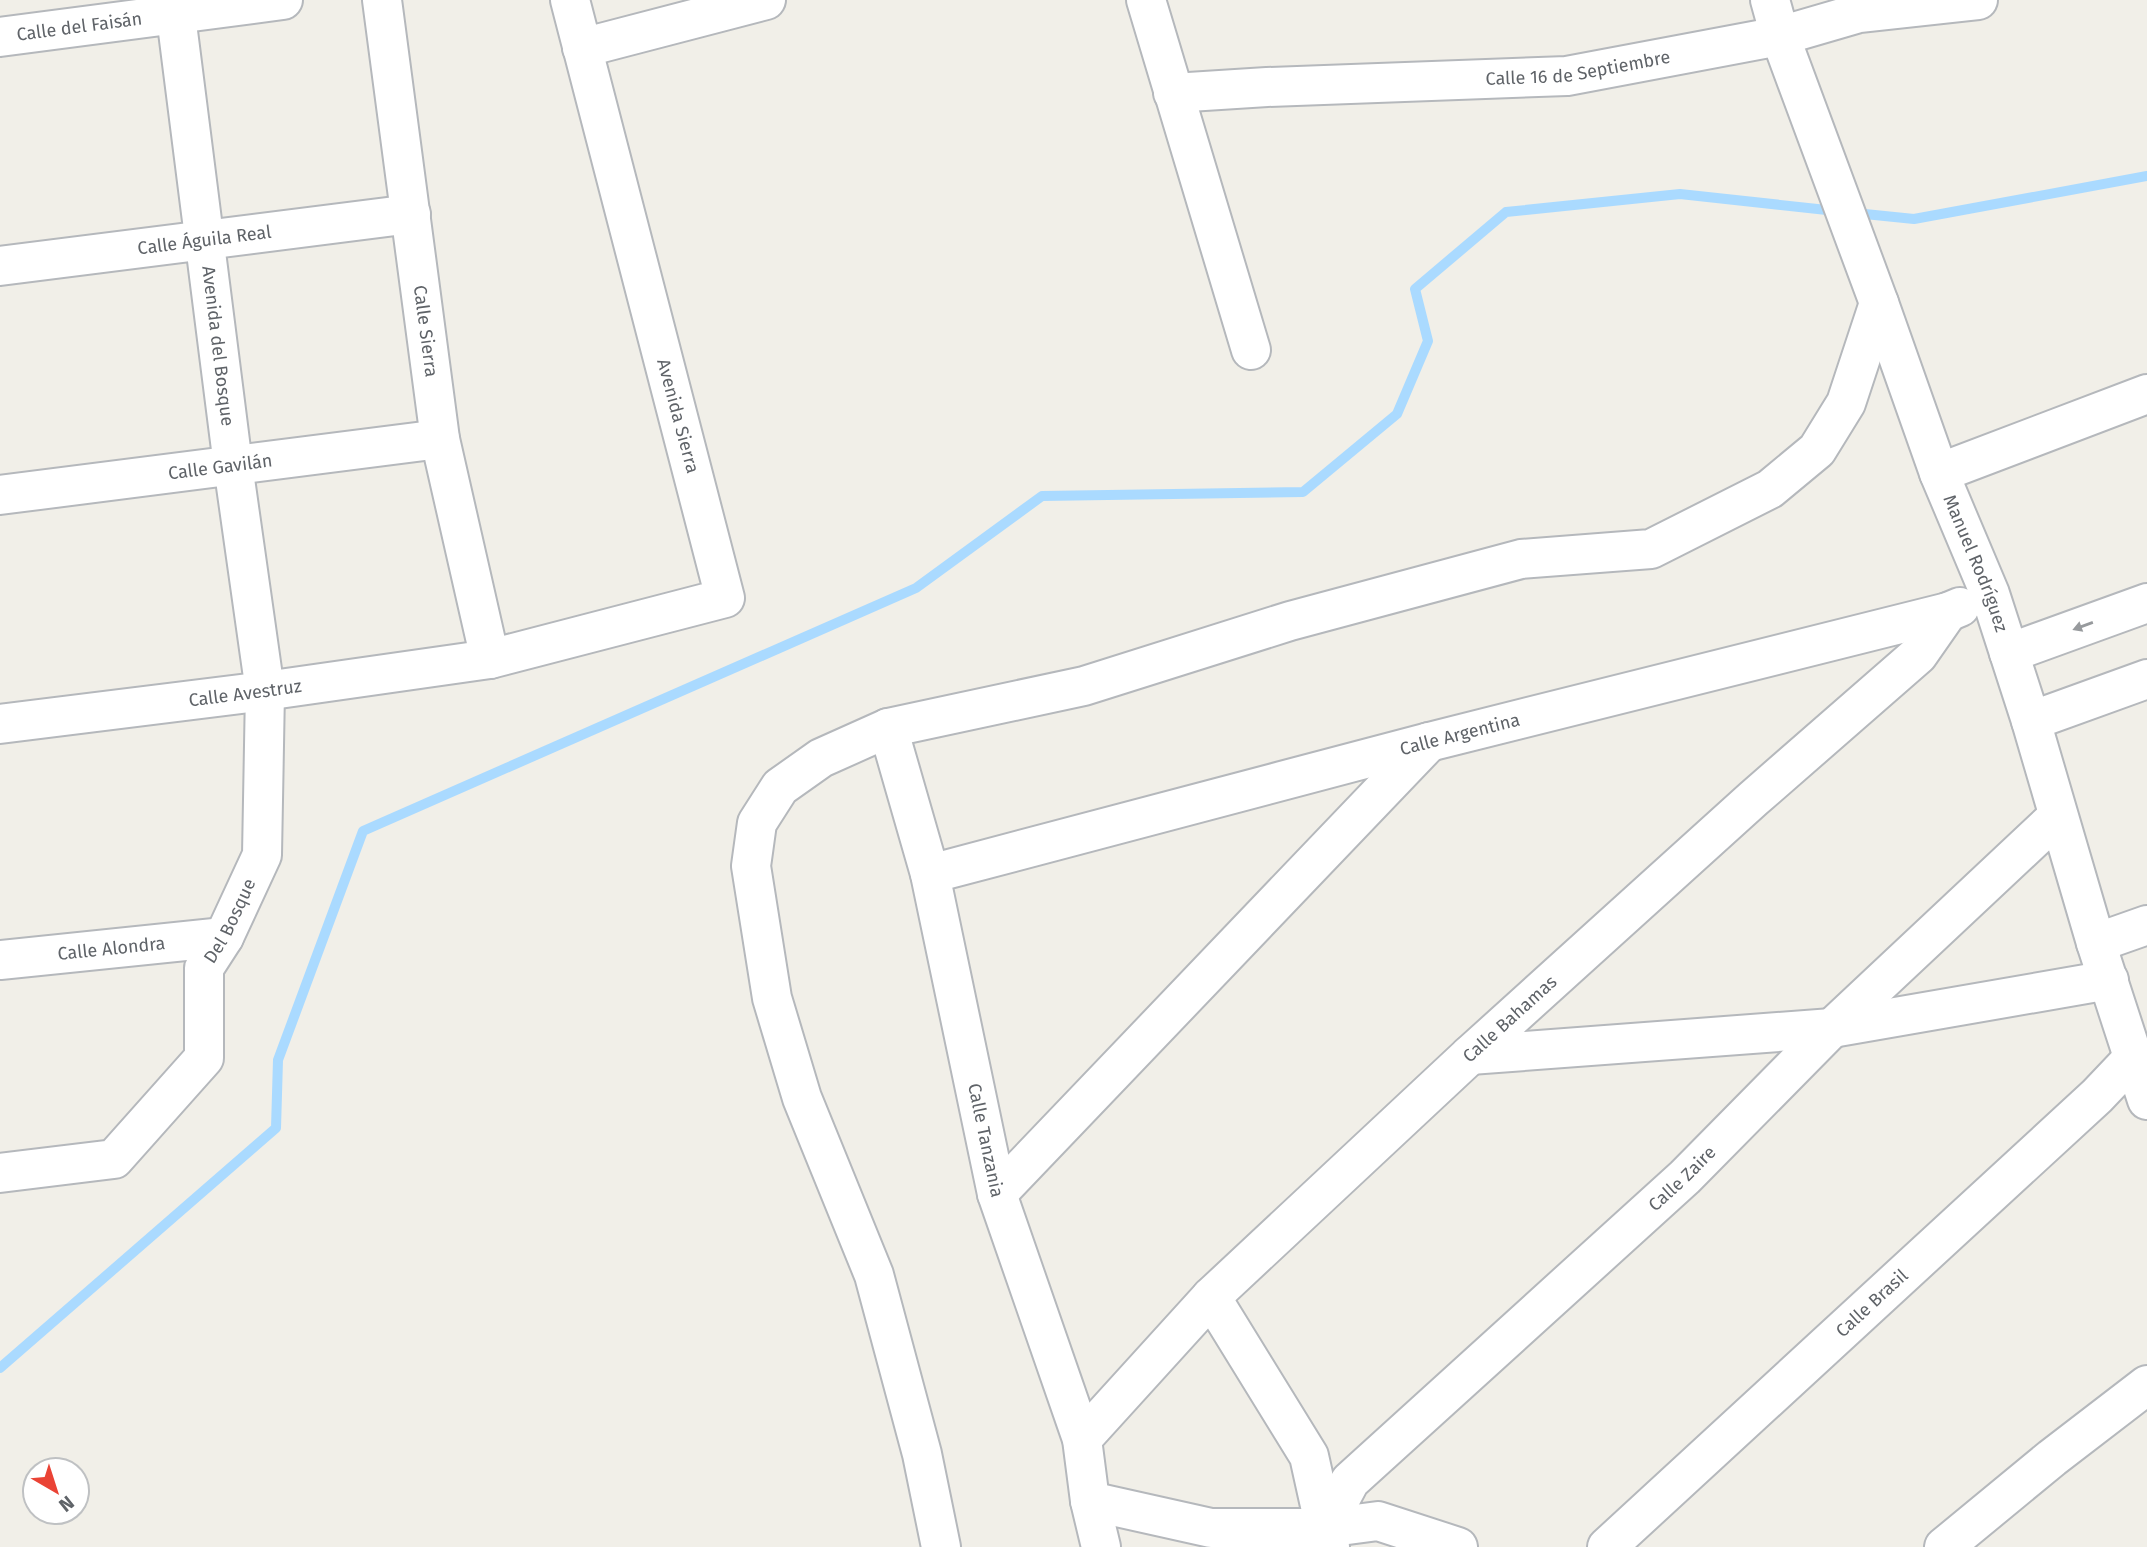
<svg xmlns="http://www.w3.org/2000/svg" width="2147" height="1547" viewBox="0 0 2147 1547" font-family="'Fira Sans',sans-serif">
<rect width="100%" height="100%" fill="#f1efe8"/>
<g fill="none" stroke-linecap="round" stroke-linejoin="round">
<g stroke="#aadaff" stroke-width="10">
<path d="M1855 213 1914 219 2147 176"/>
<path d="M0 1368 276 1128 278 1060 363 831 916 588 1042 496 1303 492 1397 414 1428 341 1415 289 1506 212 1680 194 1836 211"/>
</g>
<g stroke="#b5b8bc" stroke-width="42">
<g id="minor">
<path id="s1" d="M382 0 440 439 490 659"/>
<path d="M1146 0 1251 350"/>
<path id="s2" d="M1770 0 1780 36 1879 303 1939 473 1990 594 2031 721 2096 943 2147 1100"/>
<path id="s3" d="M0 37 283 0"/>
<path d="M582 48 766 0"/>
<path id="s4" d="M1173 93 1267 87 1567 76 1780 36 1859 13 1978 0"/>
<path id="s5" d="M0 266 411 214"/>
<path d="M1939 473 2147 394"/>
<path id="s6" d="M0 495 440 439"/>
<path d="M2009 653 2147 603"/>
<path d="M2031 721 2147 679"/>
<path id="s7" d="M0 724 265 691 490 659 725 598 570 0"/>
<path id="s8" d="M888 728 930 874 997 1194 1082 1439 1090 1501 1101 1547"/>
<path id="s9" d="M930 874 1429 742 1948 612 1960 607"/>
<path d="M2096 943 2147 925"/>
<path id="s10" d="M0 960 224 937"/>
<path d="M1470 1055 1832 1028 2109 980"/>
<path id="s11" d="M0 1173 114 1159 204 1058V968L224 937 262 855 265 691 233 465 174 0"/>
<path d="M997 1194 1429 742"/>
<path d="M1211 1297 1309 1456 1325 1528"/>
<path id="s12" d="M1082 1439 1211 1297 1470 1055 1753 799 1918 655 1948 612"/>
<path d="M1090 1501 1211 1528H1325L1378 1521 1458 1547"/>
<path d="M941 1547 922 1454 874 1275 802 1098 772 998 751 866 757 823 780 787 821 758 888 728 1084 686 1290 621 1521 559 1651 549 1770 489 1817 450 1846 403 1879 303"/>
<path id="s13" d="M1330 1547 1325 1528 1350 1481 1685 1177 1832 1028 2058 816"/>
<path id="s14" d="M1607 1547 2097 1096 2134 1057"/>
<path d="M1944 1547 2052 1458 2147 1385"/>
</g>
</g>
<use href="#minor" stroke="#fff" stroke-width="38"/>
</g>
<defs><path id="oneway-solid" d="M-6-.8H1V-3.2L6.5 0L1 3.2V.8H-6Z" transform="scale(1.75)"/></defs>
<use fill="#979a9d" href="#oneway-solid" transform="translate(2083 626) rotate(160)"/>
<g text-anchor="middle" stroke-width="5" stroke-linejoin="round" paint-order="stroke">
<g font-size="18" fill="#5f6368" stroke="#fff">
<text dy="6" stroke="none"><textPath href="#s3" startOffset="80">Calle del Faisán</textPath></text>
<text dy="6" stroke="none"><textPath href="#s4" startOffset="406">Calle 16 de Septiembre</textPath></text>
<text dy="6" stroke="none"><textPath href="#s5" startOffset="206">Calle Águila Real</textPath></text>
<text dy="6" stroke="none"><textPath href="#s1" startOffset="334">Calle Sierra</textPath></text>
<text transform="translate(218 346) rotate(83)" y="6">Avenida del Bosque</text>
<text transform="translate(678 416) rotate(75)" y="6">Avenida Sierra</text>
<text dy="6" stroke="none"><textPath href="#s6" startOffset="222">Calle Gavilán</textPath></text>
<text dy="6" stroke="none"><textPath href="#s2" startOffset="600">Manuel Rodríguez</textPath></text>
<text dy="6" stroke="none"><textPath href="#s7" startOffset="247">Calle Avestruz</textPath></text>
<text dy="6" stroke="none"><textPath href="#s9" startOffset="548">Calle Argentina</textPath></text>
<text dy="6" stroke="none"><textPath href="#s11" startOffset="394">Del Bosque</textPath></text>
<text dy="6" stroke="none"><textPath href="#s10" startOffset="112">Calle Alondra</textPath></text>
<text dy="6" stroke="none"><textPath href="#s12" startOffset="600">Calle Bahamas</textPath></text>
<text dy="6" stroke="none"><textPath href="#s8" startOffset="424">Calle Tanzania</textPath></text>
<text dy="6" stroke="none"><textPath href="#s13" startOffset="522">Calle Zaire</textPath></text>
<text dy="6" stroke="none"><textPath href="#s14" startOffset="360">Calle Brasil</textPath></text>
</g>
</g>
<g transform="translate(56 1491) rotate(141)"><circle r="33" fill="#ffffff" stroke="#bfc1c3" stroke-width="2"/>
<path d="M0-5L12 26L0 18L-12 26Z" fill="#ea4335"/>
<text y="-10" font-size="19" font-weight="bold" text-anchor="middle" fill="#5f6368">N</text>
</g>
</svg>
